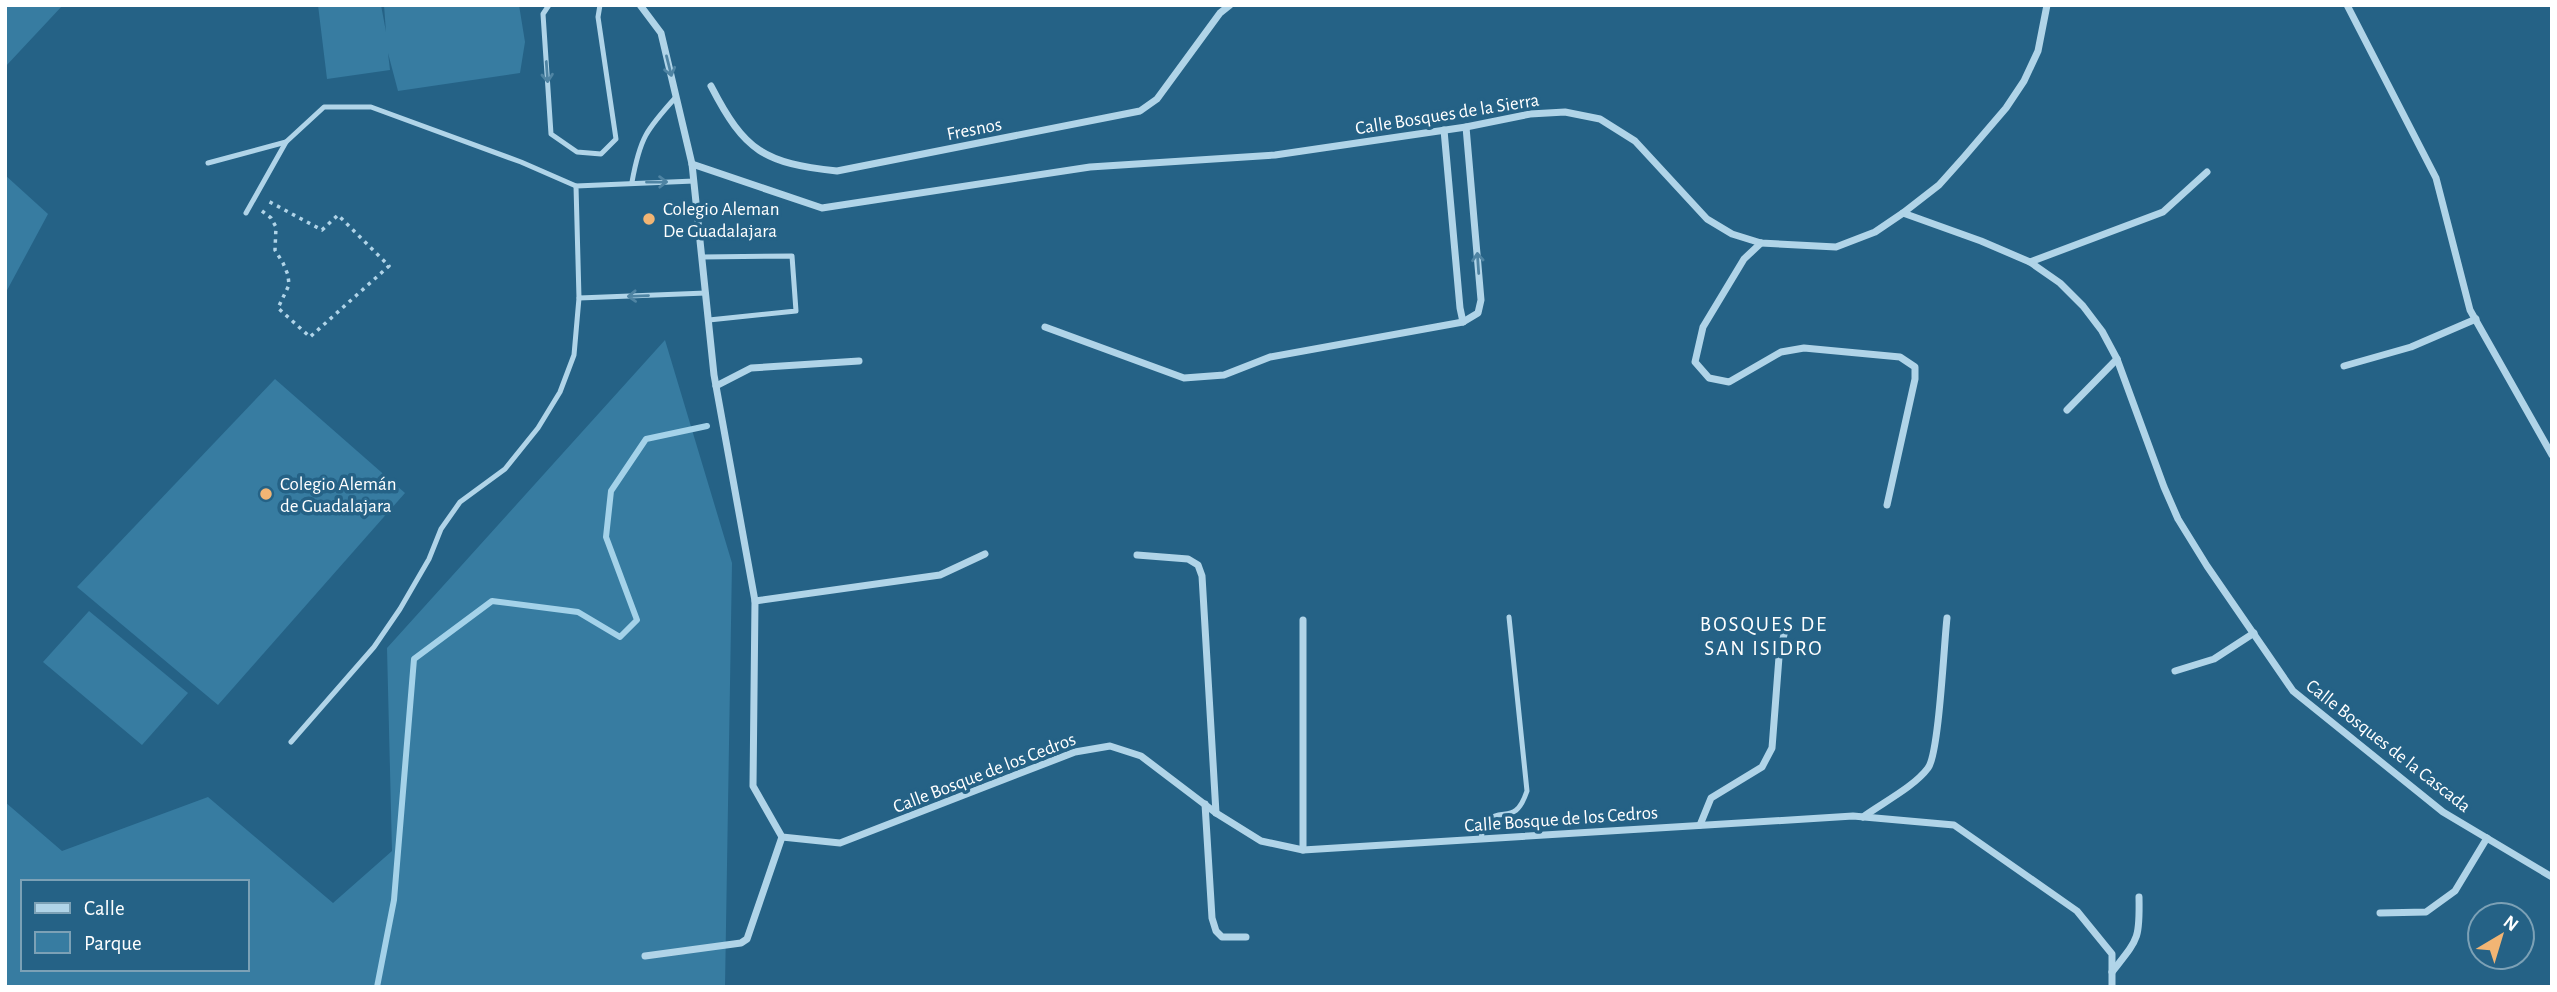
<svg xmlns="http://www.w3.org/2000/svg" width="2557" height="992" viewBox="0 0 2557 992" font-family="'Alegreya Sans',sans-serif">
<rect width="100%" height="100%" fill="#256286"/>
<g fill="#377ca1" fill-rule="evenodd">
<path d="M5 5H63L5 67Z"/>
<path d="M318 5H381L386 32 384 5H519L525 42 520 73 398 91 388 53 390 70 327 79Z"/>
<path d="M5 175 48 214 5 294Z"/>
<path d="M665 340 732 563 725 987H5V802L62 851 208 797 333 903 392 851 387 648ZM23 882H247V969H23Z"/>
<path d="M275 379 405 493 218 705 77 587Z"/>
<path d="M89 611 188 693 142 745 43 662Z"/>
</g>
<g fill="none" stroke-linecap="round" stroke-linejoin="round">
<path stroke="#a4d2e9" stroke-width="6" d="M377 987 394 900 414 659 492 601 578 612 620 637 637 620 606 537 611 491 646 439 707 426"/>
<path stroke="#b0d4e8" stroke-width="3.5" stroke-dasharray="3.5 5" stroke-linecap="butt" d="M262 211 271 218 276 227 275 250 283 263 288 275 289 285 278 308 310 337 389 266 338 215 322 230 266 200"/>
<g stroke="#b0d4e8" stroke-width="5">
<path d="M549 5 543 14 551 134 577 152 601 154 616 139 598 17 600 5"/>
<path d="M208 163 286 142"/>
<path d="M694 181 576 186 579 298 706 293"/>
<path d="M632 182C640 138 646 130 676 97"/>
<path d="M246 213 286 142 324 107H371L521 162 576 186"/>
<path d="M702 257 792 256 796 311 709 320"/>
<path d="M291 742 374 647 400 609 429 559 441 529 460 502 505 469 538 428 560 392 574 355 579 298"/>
<path d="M1481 839 1484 822C1504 806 1515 826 1527 791L1509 617"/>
</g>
<g stroke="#b0d4e8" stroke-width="7">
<path d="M640 5 661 33 692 164 714 375 755 601 753 786 782 837 840 843 1075 752 1110 746 1141 756 1216 813 1261 841 1303 850 1853 816 1954 825 2077 911 2112 954V987"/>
<path d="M2347 5 2436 178 2470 310 2552 455"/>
<path d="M711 86C745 152 764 163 837 171L1140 111 1157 99 1220 13 1230 5"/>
<path d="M1444 130 1460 308 1463 322"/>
<path d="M692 164 822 208 1090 167 1275 155 1466 127 1530 114 1565 112 1600 119 1635 141 1707 219 1732 234 1761 243 1836 247 1875 232 1903 213 1939 185 1964 157 2006 108 2024 81 2038 51 2047 5"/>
<path d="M1903 213 1981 241 2030 262 2060 283 2083 306 2102 331 2117 359 2164 487 2178 519 2207 566 2293 691 2443 812 2552 877"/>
<path d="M1761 243 1744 259 1703 327 1695 362 1709 378 1729 382 1781 352 1804 348 1900 357 1915 367V379L1887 505"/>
<path d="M2030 262 2163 212 2207 172"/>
<path d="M1045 327 1184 378 1224 375 1270 357 1463 322 1478 313 1481 300 1466 127"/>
<path d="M2344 366 2411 347 2476 319"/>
<path d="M716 386 751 368 859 361"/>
<path d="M2067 410 2117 359"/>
<path d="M1137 555 1188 559 1198 565 1202 576 1216 813"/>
<path d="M755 601 940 575 985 554"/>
<path d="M1303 620V850"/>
<path d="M2175 671 2214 659 2254 633"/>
<path d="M1205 804 1212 918 1216 931 1222 937H1246"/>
<path d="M1863 817C1882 803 1914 787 1928 768 1939 754 1944 643 1947 618"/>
<path d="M1700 825 1711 798 1762 767 1772 748 1779 657 1787 621"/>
<path d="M2380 913 2426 912 2455 891 2487 838"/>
<path d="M645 956 741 943 747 939 782 837"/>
<path d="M2112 972C2138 939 2140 940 2139 897"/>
</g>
</g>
<defs><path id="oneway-shaft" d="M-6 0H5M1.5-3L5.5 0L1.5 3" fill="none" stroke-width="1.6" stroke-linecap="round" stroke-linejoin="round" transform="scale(1.75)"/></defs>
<g stroke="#4f84a3">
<use href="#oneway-shaft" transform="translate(669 66) rotate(76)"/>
<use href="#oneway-shaft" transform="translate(547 72) rotate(86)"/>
<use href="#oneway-shaft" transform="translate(657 182) rotate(-1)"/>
<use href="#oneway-shaft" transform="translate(1478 263) rotate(-94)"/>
<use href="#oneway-shaft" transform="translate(638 296) rotate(178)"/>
</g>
<g fill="#f2b574" stroke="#256286" stroke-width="2.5">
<circle cx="649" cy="219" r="7"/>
<circle cx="266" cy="494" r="7"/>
</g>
<g text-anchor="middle" stroke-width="7" stroke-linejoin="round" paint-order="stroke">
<g font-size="19" fill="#fff" stroke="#256286">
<text transform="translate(1447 113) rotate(-9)" y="7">Calle Bosques de la Sierra</text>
<text transform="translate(974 128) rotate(-11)" y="7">Fresnos</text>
<text transform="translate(2389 745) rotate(38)" y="7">Calle Bosques de la Cascada</text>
<text transform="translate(984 772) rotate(-21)" y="7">Calle Bosque de los Cedros</text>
<text transform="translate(1561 818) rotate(-4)" y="7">Calle Bosque de los Cedros</text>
</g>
<g font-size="19" fill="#fff" stroke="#256286" text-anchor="start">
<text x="663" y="215">Colegio Aleman<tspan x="663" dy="22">De Guadalajara</tspan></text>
<text x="280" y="490">Colegio Alemán<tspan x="280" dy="22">de Guadalajara</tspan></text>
</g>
<g font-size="21" letter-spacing="2" fill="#fff" stroke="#256286">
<text x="1764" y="631">BOSQUES DE<tspan x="1764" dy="24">SAN ISIDRO</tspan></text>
</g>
</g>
<rect width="2557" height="992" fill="none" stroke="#ffffff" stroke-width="14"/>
<rect x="21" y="880" width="228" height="91" fill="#256286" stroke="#7ca1b6" stroke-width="2"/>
<rect x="35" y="903" width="35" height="10" fill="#b0d4e8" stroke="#7ca1b6" stroke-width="2"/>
<text x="84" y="915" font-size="21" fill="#ffffff">Calle</text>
<rect x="35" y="932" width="35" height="21" fill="#377ca1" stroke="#7ca1b6" stroke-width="2"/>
<text x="84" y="950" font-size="21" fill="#ffffff">Parque</text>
<g transform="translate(2501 936) rotate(38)"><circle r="33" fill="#256286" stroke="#7ca1b6" stroke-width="2"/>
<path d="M0-5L12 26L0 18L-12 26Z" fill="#f2b574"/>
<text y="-10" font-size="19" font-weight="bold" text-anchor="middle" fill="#ffffff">N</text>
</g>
</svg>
